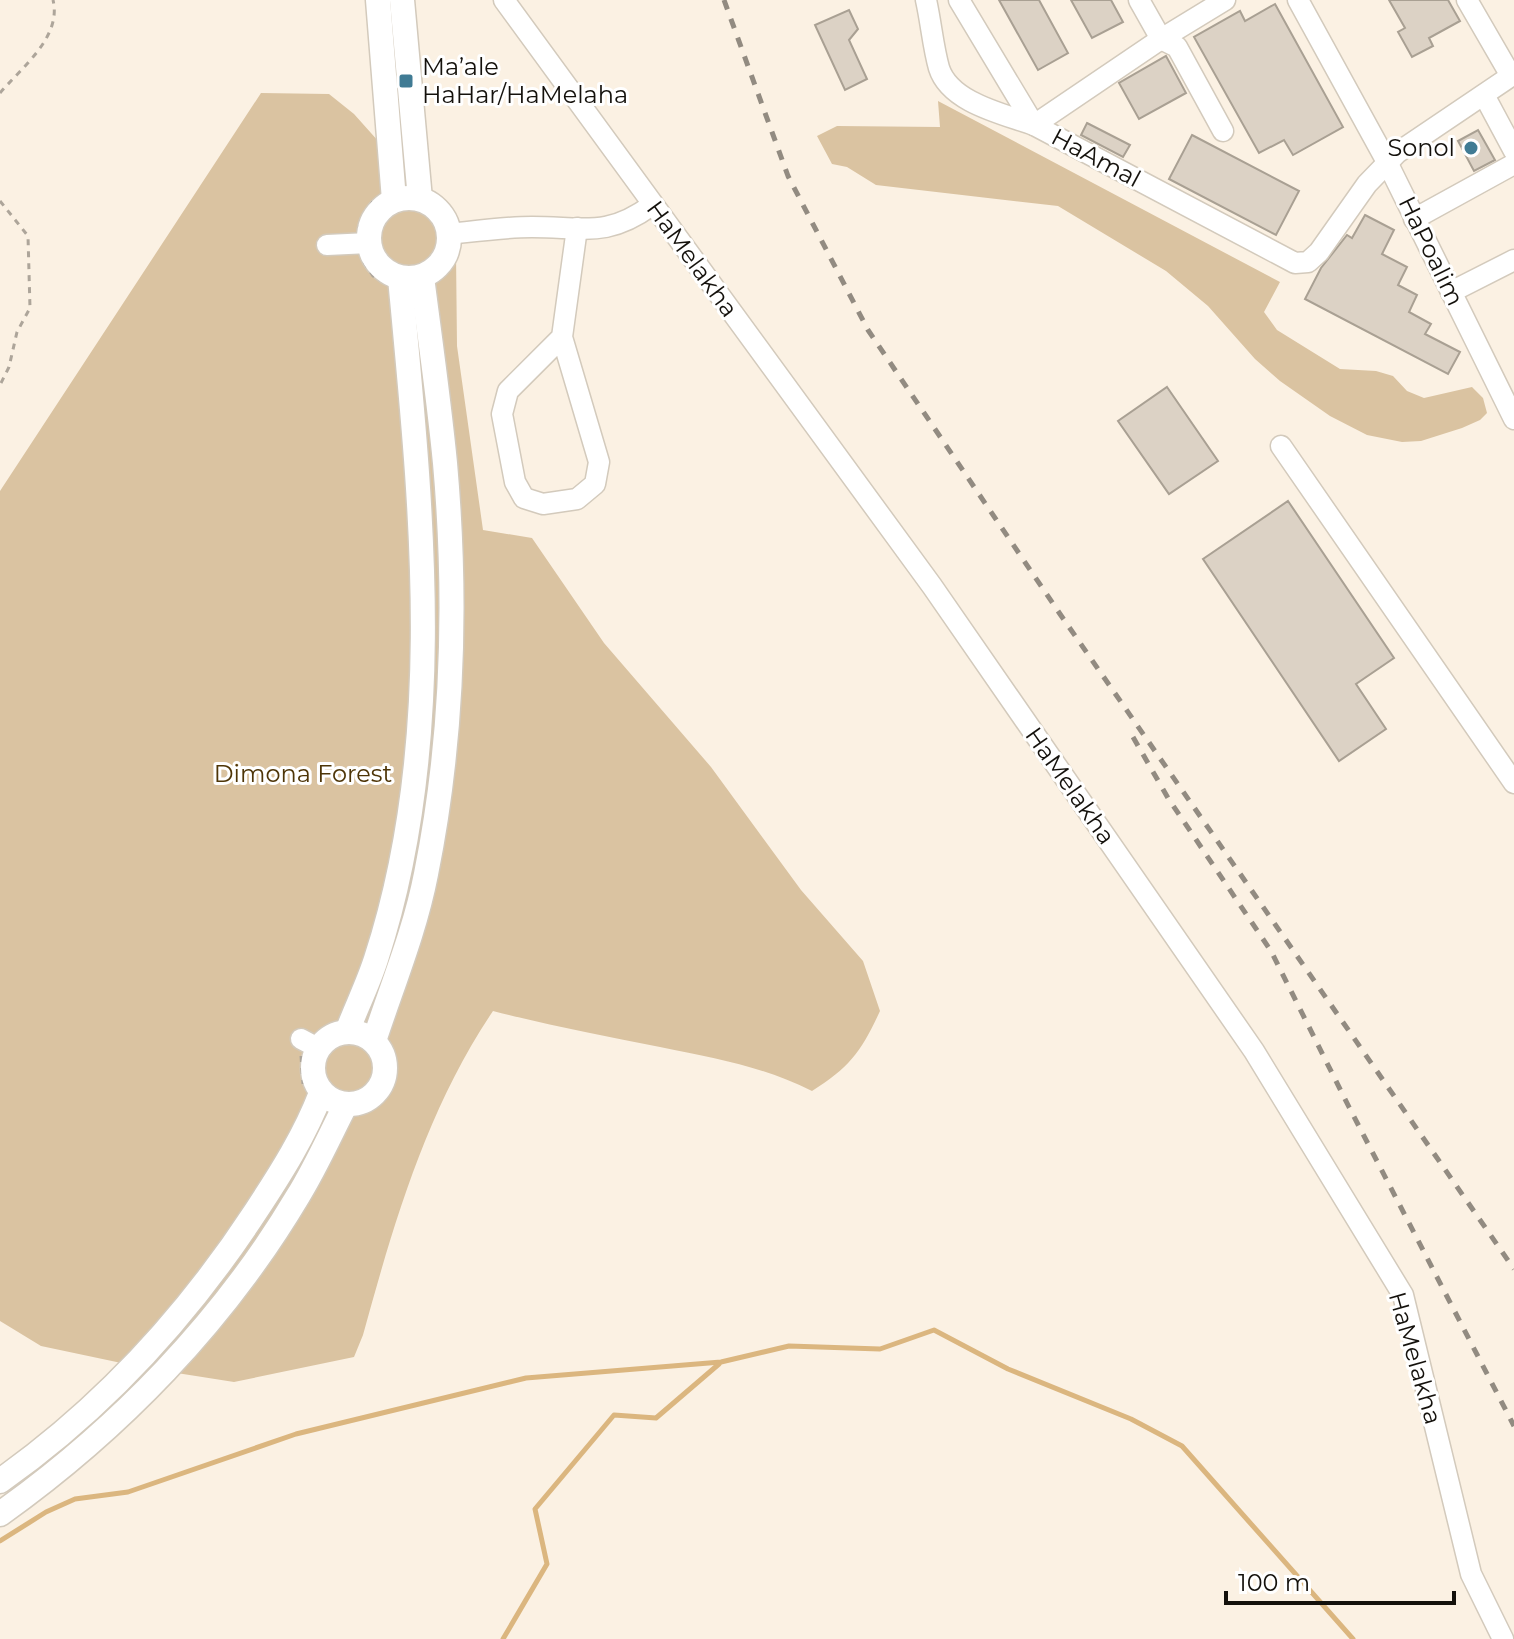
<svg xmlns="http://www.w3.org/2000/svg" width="1514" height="1639" viewBox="0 0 1514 1639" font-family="Montserrat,sans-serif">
<rect width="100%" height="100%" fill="#fbf1e3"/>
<g fill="#dac3a1">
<path d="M261 93 329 94 354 114 413 180 456 254 457 346 483 530 532 538 604 643 711 767 801 890 863 961 880 1011C861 1052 850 1067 812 1091 758 1065 718 1059 660 1047 604 1036 548 1025 493 1011 427 1109 394 1222 363 1335L354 1357 234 1382 145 1368 41 1346 0 1321V491Z"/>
<path d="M938 101 1280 282 1264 312 1277 330 1340 369 1376 371 1393 376 1407 391 1424 398 1472 387 1483 398 1487 413 1480 420 1462 428 1421 441 1402 442 1367 435 1330 416 1280 381 1255 359 1208 306 1166 271 1058 206 876 185 847 167 832 164 817 136 837 126 940 127Z"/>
</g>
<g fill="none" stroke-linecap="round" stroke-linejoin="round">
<g stroke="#dbb67f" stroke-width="5">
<path d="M0 1541 46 1512 75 1499 128 1492 296 1434 526 1378 721 1362 789 1346 880 1349 934 1330 1008 1369 1131 1419 1182 1446 1353 1639"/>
<path d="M503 1639 547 1564 535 1509 614 1415 656 1418 719 1364"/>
</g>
</g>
<g fill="#dcd2c5" stroke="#a9a093" stroke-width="2">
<path d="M999 0H1039L1068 53 1038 70Z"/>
<path d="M1071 0H1111L1123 22 1092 38Z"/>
<path d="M1389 0H1448L1460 21 1429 38 1433 46 1412 57 1398 32 1405 28Z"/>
<path d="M1275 4 1343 127 1293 155 1284 140 1259 153 1194 37 1240 11 1245 21Z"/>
<path d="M849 10 858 29 849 40 867 79 845 90 815 25Z"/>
<path d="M1166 56 1186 93 1139 119 1119 83Z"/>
<path d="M1087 123 1130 145 1123 157 1081 135Z"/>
<path d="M1478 130 1495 160 1474 171 1458 141Z"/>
<path d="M1192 135 1299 191 1276 235 1169 179Z"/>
<path d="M1365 215 1394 230 1382 254 1407 267 1398 285 1417 295 1409 312 1431 324 1425 334 1460 352 1448 374 1305 299 1321 268 1347 235 1352 238Z"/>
<path d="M1167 387 1218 461 1169 494 1118 421Z"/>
<path d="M1288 501 1394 658 1356 684 1386 729 1339 761 1203 559Z"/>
</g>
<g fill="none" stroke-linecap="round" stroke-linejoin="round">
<g stroke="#d3cabc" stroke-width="23">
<g id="minor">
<path d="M504 0 932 586 1254 1051 1403 1295 1471 1574 1503 1639"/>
<path d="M926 0C931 22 933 47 939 68 950 103 1004 114 1034 125L1161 39 1225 0"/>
<path d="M959 0 1034 125 1295 263 1308 262 1319 252 1367 184 1397 153 1514 74"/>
<path d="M1139 0 1161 39 1177 47 1223 131"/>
<path d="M1298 0 1387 162 1514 419"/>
<path d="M1467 0 1511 76"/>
<path d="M1484 95 1514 151"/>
<path d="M1414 219 1514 164"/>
<path d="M450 234C477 231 504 227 532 227 584 227 607 238 652 205"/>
<path d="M327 245 369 243"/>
<path d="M1451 292 1514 260"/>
<path d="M562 337 508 391 502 414 515 482 524 498 543 504 577 499 595 484 599 462 562 337 577 228"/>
<path d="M1281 446 1514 783"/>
<path d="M301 1039 318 1048"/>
</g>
</g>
<g stroke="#d3cabc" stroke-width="27">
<g id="major">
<path d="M378 0 394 200"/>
<path d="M402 0 420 199"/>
<circle cx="409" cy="238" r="40"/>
<circle cx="349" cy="1068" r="36"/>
<path d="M347 1032C356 1008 368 984 376 959 448 738 421 504 400 278"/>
<path d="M374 1041C392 986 415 931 426 874 453 740 457 599 445 463 439 401 430 339 422 277"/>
<path d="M0 1481C102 1409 188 1315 256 1211 281 1173 305 1135 321 1093"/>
<path d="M0 1514C119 1429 223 1322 298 1196 316 1167 330 1135 346 1104"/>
</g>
</g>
<g stroke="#ada59a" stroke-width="3" stroke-dasharray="6 6" stroke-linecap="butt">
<path d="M0 93C22 67 62 37 53 0"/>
<path d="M0 201 28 236 30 308 17 332 9 367 0 385"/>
<path d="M359 228 374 199"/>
<path d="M364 262 373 276 380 280"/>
<path d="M301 1056 303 1084"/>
</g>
<use href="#minor" stroke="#fff" stroke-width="20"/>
<use href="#major" stroke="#fff" stroke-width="24"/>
<g stroke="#928b81" stroke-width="5" stroke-dasharray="10 10" stroke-linecap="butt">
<path d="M724 0 788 176 868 330 1060 614 1514 1269"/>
<path d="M1133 737 1168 798 1271 951 1349 1107 1514 1426"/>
</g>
</g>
<g fill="#407b94" stroke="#fff" stroke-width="3">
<rect x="398" y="73" width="16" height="16" rx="4"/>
<circle cx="1471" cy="148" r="8"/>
</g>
<g text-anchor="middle" stroke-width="6" stroke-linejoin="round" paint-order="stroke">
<g font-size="24" fill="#14110c" stroke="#fff" text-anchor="start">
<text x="422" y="75">Ma’ale<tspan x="422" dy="28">HaHar/HaMelaha</tspan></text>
<text x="1455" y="156" text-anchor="end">Sonol</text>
</g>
<g font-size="24" fill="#14110c" stroke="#fff">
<text transform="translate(1096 158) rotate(28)" y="8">HaAmal</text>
<text transform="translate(1431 251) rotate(64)" y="8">HaPoalim</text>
<text transform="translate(692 259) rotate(54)" y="8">HaMelakha</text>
<text transform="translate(1070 786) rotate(55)" y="8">HaMelakha</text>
<text transform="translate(1415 1358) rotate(74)" y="8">HaMelakha</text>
</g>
<g font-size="24" fill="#4e3507" stroke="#fff">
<text x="303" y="782">Dimona Forest</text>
</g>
</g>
<path d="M1226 1591v12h228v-12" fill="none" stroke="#14110c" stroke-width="4"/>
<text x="1238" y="1591" font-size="24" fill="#14110c" stroke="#ffffff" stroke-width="6" paint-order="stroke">100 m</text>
</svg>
